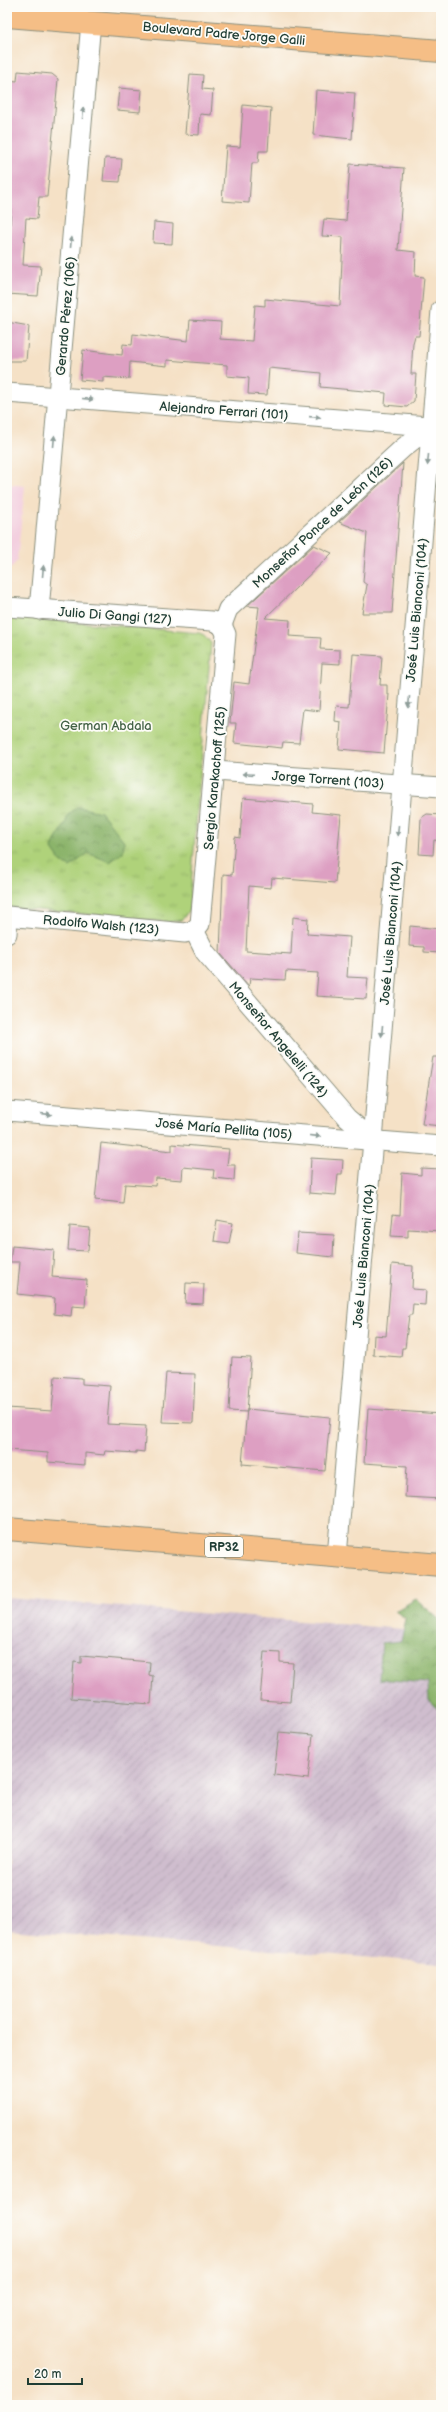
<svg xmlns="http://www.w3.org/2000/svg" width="448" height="2412" viewBox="0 0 448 2412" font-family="'Balsamiq Sans',sans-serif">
<defs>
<pattern id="industrial-furrows" width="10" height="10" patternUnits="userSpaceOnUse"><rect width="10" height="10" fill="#cfbdce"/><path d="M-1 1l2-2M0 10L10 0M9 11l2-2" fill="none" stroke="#b1a3b2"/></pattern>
<pattern id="grass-tufts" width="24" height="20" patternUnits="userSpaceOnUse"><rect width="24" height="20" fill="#afd27a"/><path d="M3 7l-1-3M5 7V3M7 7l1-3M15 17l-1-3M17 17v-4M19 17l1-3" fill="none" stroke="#96b56a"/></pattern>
<pattern id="forest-crowns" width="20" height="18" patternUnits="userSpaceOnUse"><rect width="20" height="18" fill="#8bb46a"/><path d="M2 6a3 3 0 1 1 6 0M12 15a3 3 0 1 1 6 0" fill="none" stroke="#719458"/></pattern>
</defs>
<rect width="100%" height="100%" fill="#fdfcf7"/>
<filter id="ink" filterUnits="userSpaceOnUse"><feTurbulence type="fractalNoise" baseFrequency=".025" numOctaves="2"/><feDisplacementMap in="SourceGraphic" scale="8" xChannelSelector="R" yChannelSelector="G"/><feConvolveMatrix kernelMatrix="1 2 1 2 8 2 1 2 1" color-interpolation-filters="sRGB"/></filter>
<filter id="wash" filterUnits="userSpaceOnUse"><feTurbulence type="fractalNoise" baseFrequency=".012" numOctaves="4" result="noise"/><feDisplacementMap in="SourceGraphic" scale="16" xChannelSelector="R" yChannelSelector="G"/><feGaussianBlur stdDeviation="0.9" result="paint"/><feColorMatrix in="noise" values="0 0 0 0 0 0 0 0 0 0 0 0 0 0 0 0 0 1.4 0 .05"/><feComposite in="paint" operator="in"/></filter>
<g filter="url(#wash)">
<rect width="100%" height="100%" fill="#f5e1c6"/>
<path fill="#f3cfdf" d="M7 484 25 486 17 561 10 569H7Z"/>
<path fill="url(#industrial-furrows)" d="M7 1598 441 1632V1963L7 1930Z"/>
<path fill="url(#grass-tufts)" stroke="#678857" d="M7 616 199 633 204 635 211 643 189 910 182 920 169 922 7 907Z"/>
<g fill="url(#forest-crowns)" stroke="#55784f">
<path d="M77 807 101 812 124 841 123 852 110 862 88 853 70 867 61 862 52 849C55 835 67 828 67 816Z"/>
<path d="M416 1599 441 1621V1712L429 1701 428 1683 379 1679 382 1643 401 1641 406 1619 395 1611Z"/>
</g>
<g id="blocks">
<g fill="#dd9fc2">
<path d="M18 71 52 74 58 79 47 197H39L37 219 26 218 23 265 41 266 38 296 7 294 11 205H7V80L17 81Z"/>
<path d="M190 74 203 75 202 89 213 90 211 115 200 114 199 135 185 134Z"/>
<path d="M119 88 142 90 140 112 117 110Z"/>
<path d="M316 90 355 93 352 139 313 135Z"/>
<path d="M243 105 271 108 268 151H259L258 163H252L249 203 222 201 226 146 240 147Z"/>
<path d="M105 158 122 159 120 182 103 181Z"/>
<path d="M350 164 404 168 398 250 416 252 415 276 424 277 419 336H415L413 343 411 374H416L414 401 407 407 385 405 386 393 320 387 321 373 269 368 267 395 248 394 249 378 227 376V365L167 360V366L130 362 129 379 103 377V382L80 380 83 350 122 355 123 344 132 345 133 334 188 341 190 320 221 322 220 339 252 341 255 305 265 306V299L340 306 343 237 322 236 324 219 346 221Z"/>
<path d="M154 222 173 224 172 244 153 243Z"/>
<path d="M7 322 29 326 26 361H9Z"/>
<path d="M403 463 392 613H362L367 585 363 582 367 533 339 522Z"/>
<path d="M314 545 332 553 265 618 290 620 289 636 321 638 320 649 340 650V664L322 663 319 711 303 709 299 743 283 742 282 748 234 743 236 723H230L234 682 249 684 259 607 247 606Z"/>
<path d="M353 654 382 656 380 685H387V694H389L384 753 339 749 341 722 335 721 336 706 349 707Z"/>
<path d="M243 798 313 804 312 812 341 815 335 883 272 878 271 888 249 886 246 951 291 954 293 917 308 919 307 934 350 937 347 977 368 978 366 999 316 996 318 973 286 971 285 980 250 978 249 986 220 953 223 874 232 875 235 837 240 838Z"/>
<path d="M427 814 441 815V841L434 840 433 855 419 854 421 818Z"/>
<path d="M410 926 441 929V953L424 952V947L409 946Z"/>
<path d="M433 1057H441V1126L422 1124Z"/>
<path d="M101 1143 172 1151V1144L229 1149 227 1165H235L234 1180 213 1178 214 1170 183 1167 182 1180 156 1178 155 1186 125 1184 123 1203 95 1200Z"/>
<path d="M311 1158 343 1160 342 1174H338L336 1195 309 1193Z"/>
<path d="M421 1168 441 1169V1231L408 1229V1237L391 1236 393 1214 400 1215 402 1173 421 1175Z"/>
<path d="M217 1220 233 1223 229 1243 214 1241Z"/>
<path d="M70 1226 90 1228 88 1251 68 1250Z"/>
<path d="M298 1233 334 1235 333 1257 296 1253Z"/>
<path d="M12 1246 54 1250 52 1277 87 1280 85 1307 72 1306 71 1316 54 1314 55 1298 17 1294 20 1262H10Z"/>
<path d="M392 1264 413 1266 412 1289 426 1290 425 1305 413 1304 412 1315H409L405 1348H402L401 1357 373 1355 374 1335 386 1336Z"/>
<path d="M186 1283 204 1284 203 1304 185 1303Z"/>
<path d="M232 1357 251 1358 247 1412 229 1411Z"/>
<path d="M166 1373 195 1374 193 1423 162 1422Z"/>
<path d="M55 1376 82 1378V1384L110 1386 107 1424 146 1426 144 1452 136 1451V1453L105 1451 104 1455 85 1453V1465L48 1462V1453L7 1450V1408L52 1411Z"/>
<path d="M247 1409 330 1417 325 1471 242 1464Z"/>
<path d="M368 1409 441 1414V1499L405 1497 407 1466 364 1463Z"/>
<path d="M264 1652 280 1653V1662L293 1663 290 1702 260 1700Z"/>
<path d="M81 1656 150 1662 149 1675 153 1676 151 1704 71 1698 74 1662 81 1663Z"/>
<path d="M279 1732 313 1735 308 1779 274 1775Z"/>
</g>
</g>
</g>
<g filter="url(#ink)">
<use href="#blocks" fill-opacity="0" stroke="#8a8f7d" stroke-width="1"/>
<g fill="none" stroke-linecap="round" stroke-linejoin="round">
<g stroke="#8a8f7d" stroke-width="21">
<g id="minor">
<path d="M7 393 441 427"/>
<path d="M7 607 212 621 222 625"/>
<path d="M39 610 91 22"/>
<path d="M222 625 228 609 403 448 431 426"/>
<path d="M215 771 441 787"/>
<path d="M7 916 185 933 194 930"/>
<path d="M194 930 200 924 226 634 222 625"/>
<path d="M194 930 205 952 347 1118 373 1140"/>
<path d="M7 934 8 916"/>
<path d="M7 1111 441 1146"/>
<path d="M337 1556 373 1140 441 310"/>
</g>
</g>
<g stroke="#8a8f7d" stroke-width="24">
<g id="major">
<path d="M7 16 441 51"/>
<path d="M7 1529 441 1565"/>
</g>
</g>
<use href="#minor" stroke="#fff" stroke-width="19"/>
<use href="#major" stroke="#f5be86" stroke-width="22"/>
</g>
<defs><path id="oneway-solid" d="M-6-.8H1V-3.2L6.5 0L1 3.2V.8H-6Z"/></defs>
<g fill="#8f9e9a">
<use href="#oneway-solid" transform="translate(83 113) rotate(-85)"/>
<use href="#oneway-solid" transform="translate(71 242) rotate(-85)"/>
<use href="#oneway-solid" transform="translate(88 399) rotate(5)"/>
<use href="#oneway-solid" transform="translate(315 417) rotate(4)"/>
<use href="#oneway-solid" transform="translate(54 441) rotate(-85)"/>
<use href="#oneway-solid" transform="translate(428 460) rotate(95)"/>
<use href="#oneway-solid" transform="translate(43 571) rotate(-85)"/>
<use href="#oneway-solid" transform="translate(409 702) rotate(95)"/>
<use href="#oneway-solid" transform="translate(248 774) rotate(-176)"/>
<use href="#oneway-solid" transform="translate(398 831) rotate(95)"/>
<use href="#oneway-solid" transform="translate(382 1031) rotate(95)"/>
<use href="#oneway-solid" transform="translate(46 1114) rotate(5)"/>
<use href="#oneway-solid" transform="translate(315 1136) rotate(5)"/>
</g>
</g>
<g text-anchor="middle" stroke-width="3.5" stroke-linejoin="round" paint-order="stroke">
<rect fill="#fdfcf7" stroke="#62766e" stroke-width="1" x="205" y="1537" width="38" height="20" rx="3"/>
<g font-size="12" font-weight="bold" fill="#1f3d34">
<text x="224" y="1551">RP32</text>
</g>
<g font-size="13" fill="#1f3d34" stroke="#fdfcf7">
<text transform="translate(224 33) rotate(5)" y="5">Boulevard Padre Jorge Galli</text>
<text transform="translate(65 316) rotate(-85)" y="5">Gerardo Pérez (106)</text>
<text transform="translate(224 410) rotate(4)" y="5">Alejandro Ferrari (101)</text>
<text transform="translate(322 522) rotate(-43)" y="5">Monseñor Ponce de León (126)</text>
<text transform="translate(416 610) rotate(-85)" y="5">José Luis Bianconi (104)</text>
<text transform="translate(115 615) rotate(4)" y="5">Julio Di Gangi (127)</text>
<text transform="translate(214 778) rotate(-85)" y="5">Sergio Karakachoff (125)</text>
<text transform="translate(328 779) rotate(4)" y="5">Jorge Torrent (103)</text>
<text transform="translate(101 924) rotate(5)" y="5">Rodolfo Walsh (123)</text>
<text transform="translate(390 933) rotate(-85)" y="5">José Luis Bianconi (104)</text>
<text transform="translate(279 1039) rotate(50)" y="5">Monseñor Angelelli (124)</text>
<text transform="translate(224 1128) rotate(5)" y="5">José María Pellita (105)</text>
<text transform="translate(363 1256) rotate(-85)" y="5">José Luis Bianconi (104)</text>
</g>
<g font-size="13" fill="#436246" stroke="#fdfcf7">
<text x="106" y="730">German Abdala</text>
</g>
</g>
<rect width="448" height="2412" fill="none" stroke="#fdfcf7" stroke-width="24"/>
<path d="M28 2378v6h54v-6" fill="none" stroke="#1f3d34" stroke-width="2"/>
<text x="34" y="2378" font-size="12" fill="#1f3d34" stroke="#fdfcf7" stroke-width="3" paint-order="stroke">20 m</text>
</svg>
